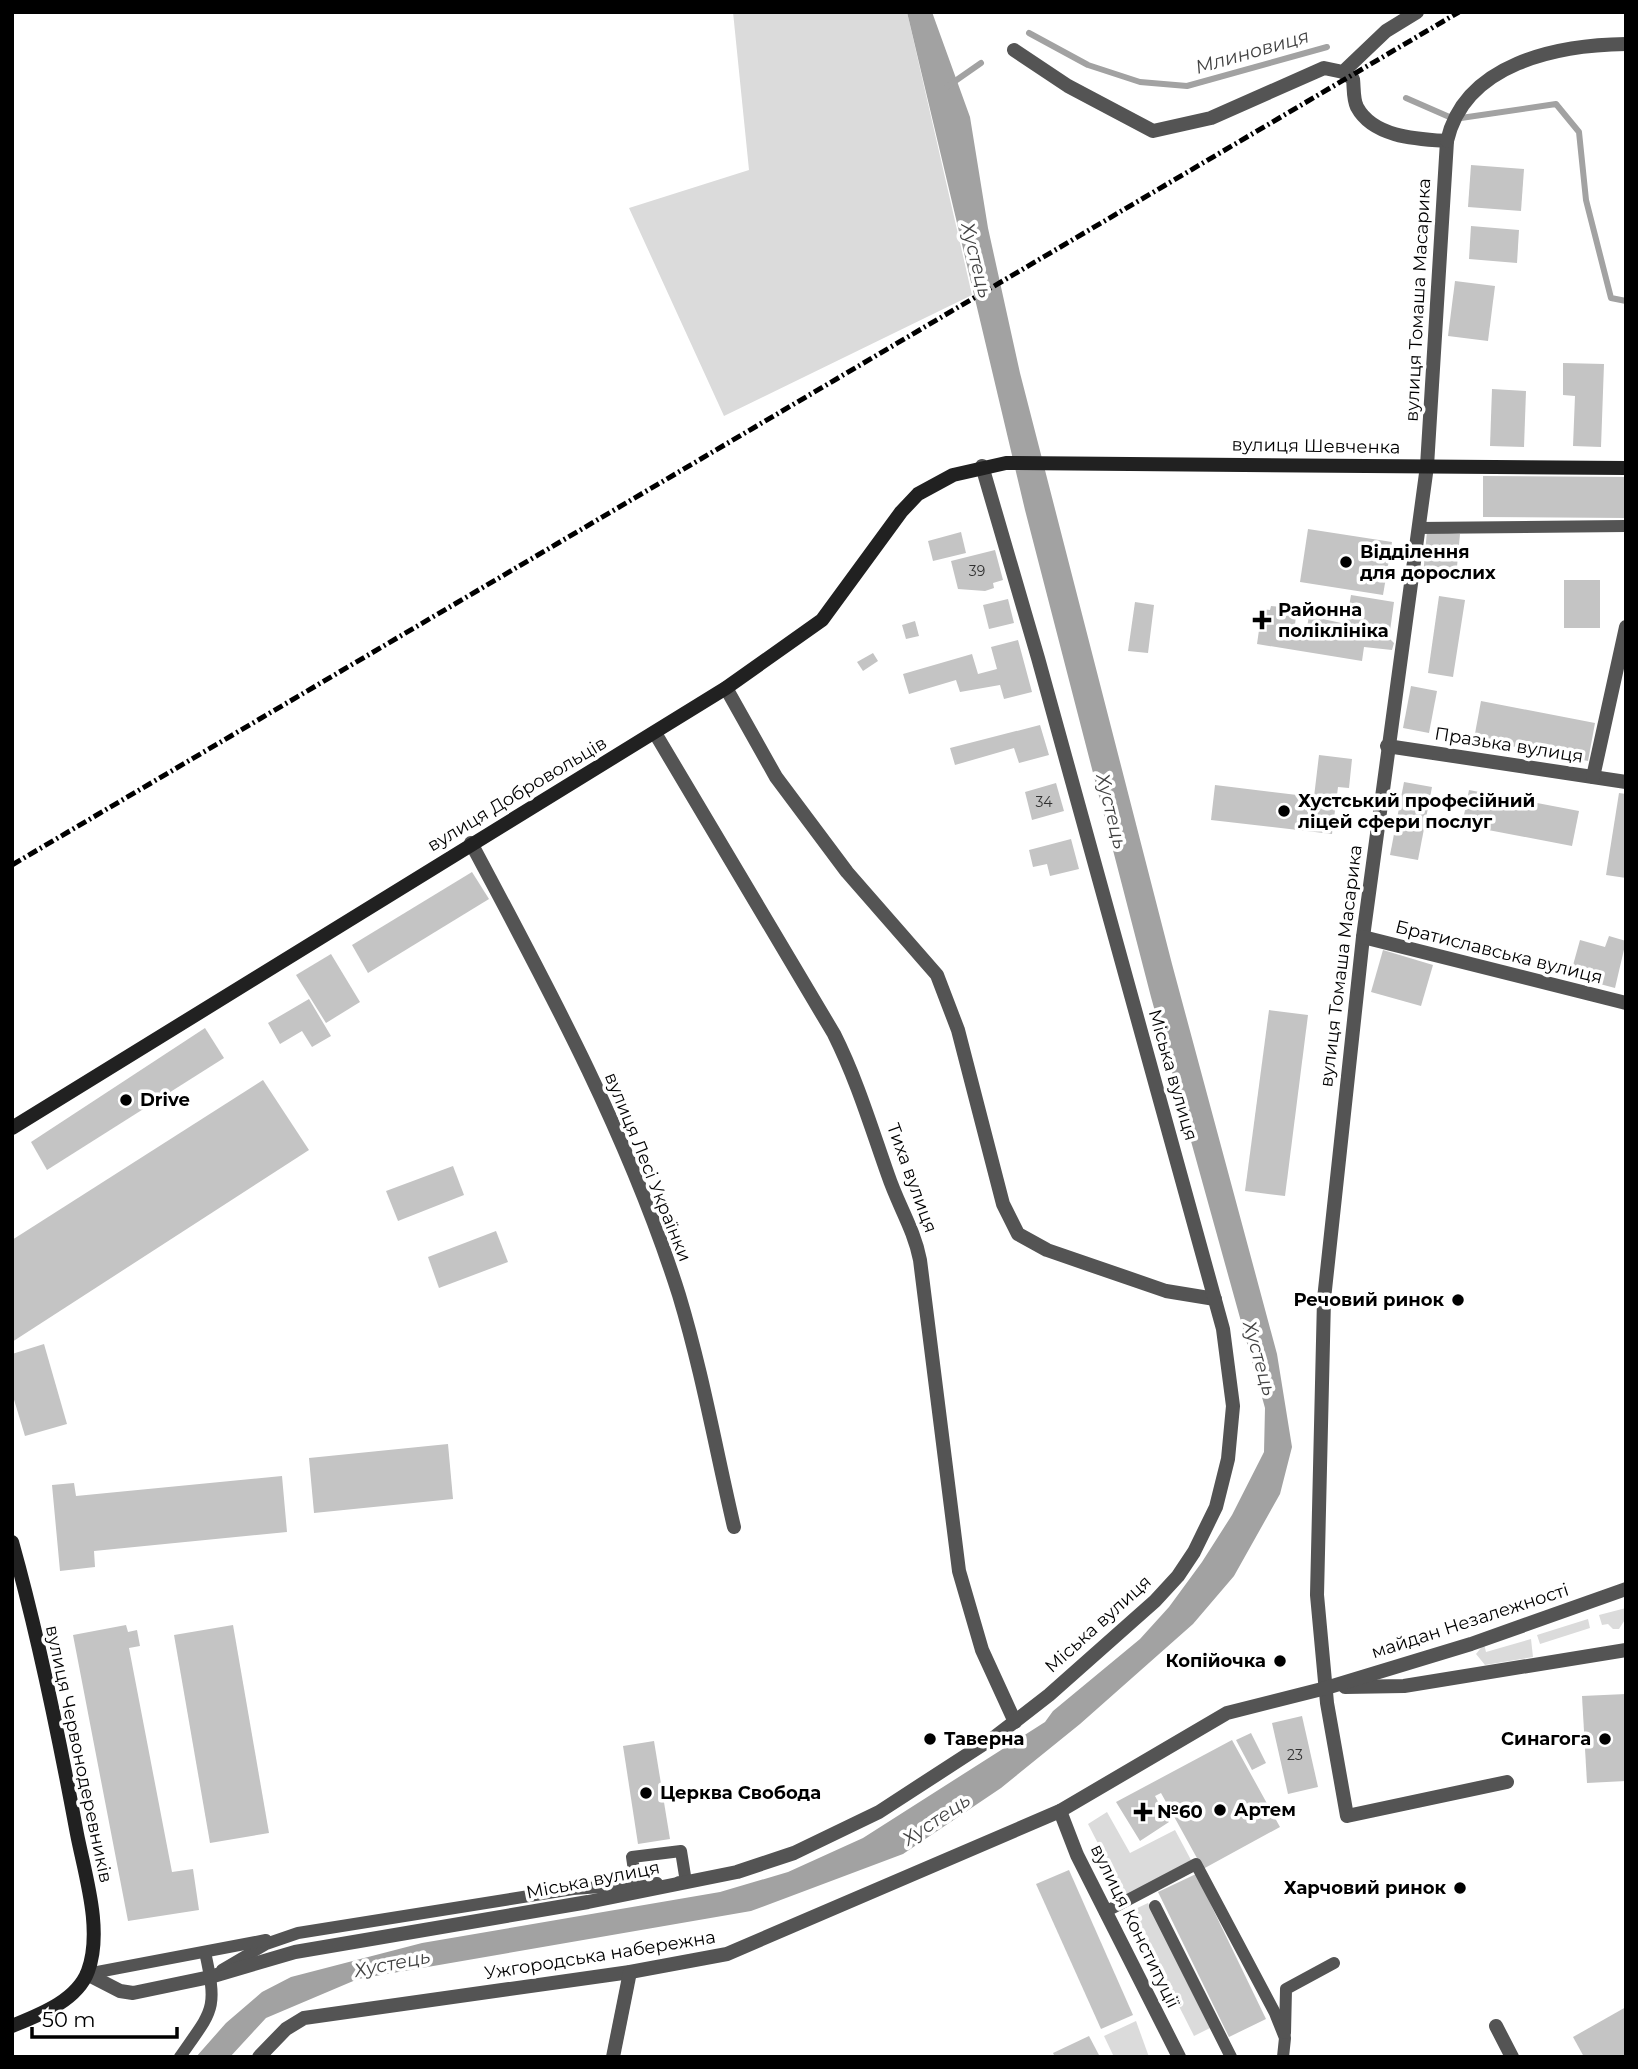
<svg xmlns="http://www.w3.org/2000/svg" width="1638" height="2069" viewBox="0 0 1638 2069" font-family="Montserrat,sans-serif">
<rect width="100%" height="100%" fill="#fff"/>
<g fill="#dbdbdb">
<path d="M733 12H907L972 295 724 416 629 208 749 170Z"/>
<path d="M1626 1608V1618L1619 1629H1613L1608 1624 1602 1625 1599 1615Z"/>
<path d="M1588 1619 1590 1628 1540 1644 1537 1635Z"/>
<path d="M1531 1639 1533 1657 1485 1665 1476 1654 1484 1644 1486 1652Z"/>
<path d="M1107 1812 1130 1853 1175 1830 1191 1860 1125 1896 1088 1824Z"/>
<path d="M1148 1903 1210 2028 1194 2036 1131 1911Z"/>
<path d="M1136 2021 1149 2057H1114L1104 2036Z"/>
</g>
<path fill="#a2a2a2" d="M907 12H932L970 117 988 228 1020 373 1172 964 1277 1354 1292 1447 1280 1494 1234 1576 1193 1624 1080 1724 1001 1788 903 1854 751 1911 358 1979 266 2018 230 2057H196L226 2023 262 1992 291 1977 422 1943 720 1892 788 1872 863 1838 1045 1722 1053 1711 1140 1639 1169 1607 1202 1562 1232 1515 1264 1452 1265 1408 1151 997 1025 510Z"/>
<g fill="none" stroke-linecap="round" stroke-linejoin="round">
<g stroke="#a2a2a2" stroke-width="6">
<path d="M1029 33 1088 65 1140 82 1187 86 1327 47"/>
<path d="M948 86 981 63"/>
<path d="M1406 98 1454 119 1556 104 1579 132 1586 200 1611 298 1626 301"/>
</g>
</g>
<g fill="#c4c4c4">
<path d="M1471 165 1524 169 1521 211 1468 207Z"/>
<path d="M1471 226 1519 230 1517 263 1469 259Z"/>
<path d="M1455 281 1495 286 1488 341 1448 336Z"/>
<path d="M1563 363 1604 364 1601 447 1573 446 1575 396 1563 395Z"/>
<path d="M1492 389 1526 391 1524 447 1490 446Z"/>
<path d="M1483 476 1626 477V518L1483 517Z"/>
<path d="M1308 529 1392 542 1383 595 1300 582Z"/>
<path d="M1427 531 1460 534 1456 578 1423 576Z"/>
<path d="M961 532 966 553 933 561 928 541Z"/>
<path d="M995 550 1003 580 993 583 994 588 985 591 958 589 951 561Z"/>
<rect x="1564" y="580" width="36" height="48"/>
<path d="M1351 595 1394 602 1389 638 1394 643 1392 650 1364 647 1362 661 1257 644 1262 609 1270 610 1271 606 1282 607 1281 613 1296 615 1295 625 1307 627 1309 616 1346 624Z"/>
<path d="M1439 596 1465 600 1453 677 1428 673Z"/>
<path d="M1008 599 1014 623 989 629 983 605Z"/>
<path d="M1135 602 1154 605 1148 653 1128 651Z"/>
<path d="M915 621 919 636 906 639 902 625Z"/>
<path d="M1018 640 1032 692 1004 699 1000 685 960 692 956 680 909 694 903 674 972 654 978 674 997 669 991 647Z"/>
<path d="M873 653 878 661 863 671 857 662Z"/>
<path d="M1411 686 1437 691 1429 733 1403 728Z"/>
<path d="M1481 701 1595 723 1588 761 1474 739Z"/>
<path d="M1040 725 1049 755 1019 763 1014 748 955 765 950 748Z"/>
<path d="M1319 755 1352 759 1349 788 1338 787 1332 834 1211 820 1215 785 1314 797Z"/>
<path d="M1404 782 1432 787 1418 860 1390 855Z"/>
<path d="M1056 783 1064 811 1032 820 1025 792Z"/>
<path d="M1469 790 1579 811 1572 846 1462 825Z"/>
<path d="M1619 793 1626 794V878L1606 875Z"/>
<path d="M1071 839 1079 869 1050 876 1047 864 1033 867 1029 850Z"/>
<path d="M472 872 489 899 368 973 352 945Z"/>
<path d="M1609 936 1626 941 1615 988 1570 976 1580 940 1605 947Z"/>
<path d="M1383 950 1433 965 1421 1006 1371 992Z"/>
<path d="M331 954 360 1002 326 1023 296 975Z"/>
<path d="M309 999 331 1036 312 1047 302 1031 280 1044 268 1023Z"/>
<path d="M1269 1010 1308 1015 1285 1196 1245 1191Z"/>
<path d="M205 1028 224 1058 47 1170 31 1142Z"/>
<path d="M263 1080 309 1150 12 1342V1240Z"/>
<path d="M453 1166 464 1195 398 1221 386 1191Z"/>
<path d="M496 1231 508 1262 439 1288 428 1257Z"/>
<path d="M44 1344 67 1424 25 1436 12 1393V1354Z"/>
<path d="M448 1444 453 1499 314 1513 309 1458Z"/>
<path d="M282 1476 287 1532 94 1551 95 1567 60 1571 52 1485 74 1483 76 1496Z"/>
<path d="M126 1625 128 1632 137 1630 140 1646 129 1648 172 1872 193 1869 199 1910 128 1921 73 1635Z"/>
<path d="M233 1625 269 1833 210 1843 174 1635Z"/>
<path d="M1626 1694V1781L1587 1783 1582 1696Z"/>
<path d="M1302 1716 1318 1787 1288 1794 1272 1723Z"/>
<path d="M1251 1733 1266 1763 1252 1770 1236 1740Z"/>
<path d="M1232 1740 1280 1827 1203 1869 1161 1793 1155 1796 1169 1822 1140 1841 1116 1802Z"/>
<path d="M654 1741 670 1839 638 1844 623 1746Z"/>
<path d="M1069 1870 1133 2015 1101 2029 1036 1884Z"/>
<path d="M1196 1874 1266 2019 1229 2037 1158 1892Z"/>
<path d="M1626 2007V2054L1620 2057H1584L1573 2037Z"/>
<path d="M1089 2036 1100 2057H1055L1053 2053Z"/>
</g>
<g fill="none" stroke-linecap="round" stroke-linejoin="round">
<g stroke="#545454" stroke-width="12">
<path d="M1418 528 1626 526"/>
<path d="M637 1891 632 1857 681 1851 686 1882H679"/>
<path d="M1155 1906 1231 2057"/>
<path d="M1105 1912 1196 1864 1275 2013 1285 2038 1283 2057"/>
<path d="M222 1970 266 1944 298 1933 573 1889 657 1883"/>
<path d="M87 1974 266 1940"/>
<path d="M1285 2033 1286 1989 1334 1963"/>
<path d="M180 2057C213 2009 218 2011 205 1952"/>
</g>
<g stroke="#545454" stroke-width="14">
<path d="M1014 50 1068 86 1153 131 1211 118 1324 68 1343 72 1386 31 1417 12"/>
<path d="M1343 72 1353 79C1354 87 1353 99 1357 107 1373 137 1416 139 1447 141L1427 466 1363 937 1324 1299 1317 1595 1327 1703 1347 1816 1507 1782"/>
<path d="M1447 141C1465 63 1557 45 1626 44"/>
<path d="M726 688 776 777 847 872 937 975 958 1030 1003 1204 1018 1234 1047 1250 1166 1291 1215 1299"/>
<path d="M655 733 834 1034C857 1080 871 1127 888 1175 898 1205 914 1229 920 1260L959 1571 982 1650 1015 1722"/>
<path d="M1387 746 1626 782"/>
<path d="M1593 777 1626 627"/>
<path d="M471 843C549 989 629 1137 679 1295 702 1371 716 1450 734 1527"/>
<path d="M1363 937 1626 1003"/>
<path d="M1345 1687 1404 1686 1626 1650"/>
<path d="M1060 1811 1077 1855 1179 2057"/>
<path d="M87 1974 120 1991 133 1993 210 1977 295 1952 588 1902 737 1872 794 1853 879 1812 996 1736 1049 1695 1155 1601 1178 1576 1194 1552 1216 1507 1228 1459 1233 1406 1223 1329 1038 658 982 466"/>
<path d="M1496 2026 1512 2057"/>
<path d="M259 2057 286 2029 304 2018 630 1972 727 1954 1060 1811 1227 1713 1326 1688 1471 1644 1626 1589"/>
<path d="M613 2057 630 1972"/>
</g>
<g stroke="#212121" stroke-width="14">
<path d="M12 1128 726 688 822 620 901 512 918 494 953 475 1006 463 1626 468"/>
<path d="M12 1542C39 1638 59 1737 77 1834 85 1875 103 1930 88 1971 77 2001 39 2015 12 2026"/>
</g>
<path stroke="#000" stroke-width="5" stroke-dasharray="10 3.5 2 3.5" stroke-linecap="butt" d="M12 865 1459 12"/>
</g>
<g fill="#000" stroke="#fff" stroke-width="2.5">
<circle cx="1346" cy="562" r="7"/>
<path d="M1258.5 609.5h7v7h7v7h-7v7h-7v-7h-7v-7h7z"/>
<circle cx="1284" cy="811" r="7"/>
<circle cx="126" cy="1100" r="7"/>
<circle cx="1458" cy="1300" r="7"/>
<circle cx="1280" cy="1661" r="7"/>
<circle cx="930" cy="1739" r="7"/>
<circle cx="1605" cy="1739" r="7"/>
<circle cx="646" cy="1793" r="7"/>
<circle cx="1220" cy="1810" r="7"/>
<path d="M1139.5 1801.5h7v7h7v7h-7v7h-7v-7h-7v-7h7z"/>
<circle cx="1460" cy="1888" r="7"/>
</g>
<g text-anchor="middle" stroke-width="7" stroke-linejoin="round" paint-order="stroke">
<g font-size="14" fill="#313131">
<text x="977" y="576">39</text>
<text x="1044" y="807">34</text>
<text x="1295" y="1760">23</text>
</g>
<g font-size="18" fill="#000" stroke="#fff">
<text transform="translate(1418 300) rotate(-87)" y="6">вулиця Томаша Масарика</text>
<text transform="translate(1316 446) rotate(1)" y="6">вулиця Шевченка</text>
<text transform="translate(1509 745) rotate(9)" y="6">Празька вулиця</text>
<text transform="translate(517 794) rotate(-31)" y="6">вулиця Добровольців</text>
<text transform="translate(1499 952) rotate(14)" y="6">Братиславська вулиця</text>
<text transform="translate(1341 966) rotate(-83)" y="6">вулиця Томаша Масарика</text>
<text transform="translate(1173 1075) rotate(74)" y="6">Міська вулиця</text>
<text transform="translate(648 1167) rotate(68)" y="6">вулиця Лесі Українки</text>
<text transform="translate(912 1178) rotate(70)" y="6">Тиха вулиця</text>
<text transform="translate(1470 1621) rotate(-18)" y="6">майдан Незалежності</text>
<text transform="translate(1098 1624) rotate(-42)" y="6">Міська вулиця</text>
<text transform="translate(79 1754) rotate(78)" y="6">вулиця Червонодеревників</text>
<text transform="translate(593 1880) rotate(-11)" y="6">Міська вулиця</text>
<text transform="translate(1135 1926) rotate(64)" y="6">вулиця Конституції</text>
<text transform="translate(600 1955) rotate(-9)" y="6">Ужгородська набережна</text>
</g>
<g font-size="18" font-weight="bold" fill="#000" stroke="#fff" text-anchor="start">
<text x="1360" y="558">Відділення<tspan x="1360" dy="21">для дорослих</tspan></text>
<text x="1278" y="616">Районна<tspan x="1278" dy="21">поліклініка</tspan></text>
<text x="1298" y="807">Хустський професійний<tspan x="1298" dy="21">ліцей сфери послуг</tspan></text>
<text x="140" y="1106">Drive</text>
<text x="1444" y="1306" text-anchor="end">Речовий ринок</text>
<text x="1266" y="1667" text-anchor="end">Копійочка</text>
<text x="944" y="1745">Таверна</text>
<text x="1591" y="1745" text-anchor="end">Синагога</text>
<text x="660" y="1799">Церква Свобода</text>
<text x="1234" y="1816">Артем</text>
<text x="1157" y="1818">№60</text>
<text x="1446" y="1894" text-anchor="end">Харчовий ринок</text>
</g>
<g font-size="19" font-style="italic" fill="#434343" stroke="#fff">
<text transform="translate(1252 51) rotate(-16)" y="7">Млиновиця</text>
<text transform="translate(977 260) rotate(76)" y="7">Хустець</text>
<text transform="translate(1112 811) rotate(76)" y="7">Хустець</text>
<text transform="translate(1260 1358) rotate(74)" y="7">Хустець</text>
<text transform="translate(936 1819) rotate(-34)" y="7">Хустець</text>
<text transform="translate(392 1963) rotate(-11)" y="7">Хустець</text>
</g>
</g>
<rect width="1638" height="2069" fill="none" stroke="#000000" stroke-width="28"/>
<path d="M32 2027v10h145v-10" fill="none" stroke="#000000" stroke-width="3.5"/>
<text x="42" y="2027" font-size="21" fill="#000000" stroke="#ffffff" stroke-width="5" paint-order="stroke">50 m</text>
</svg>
